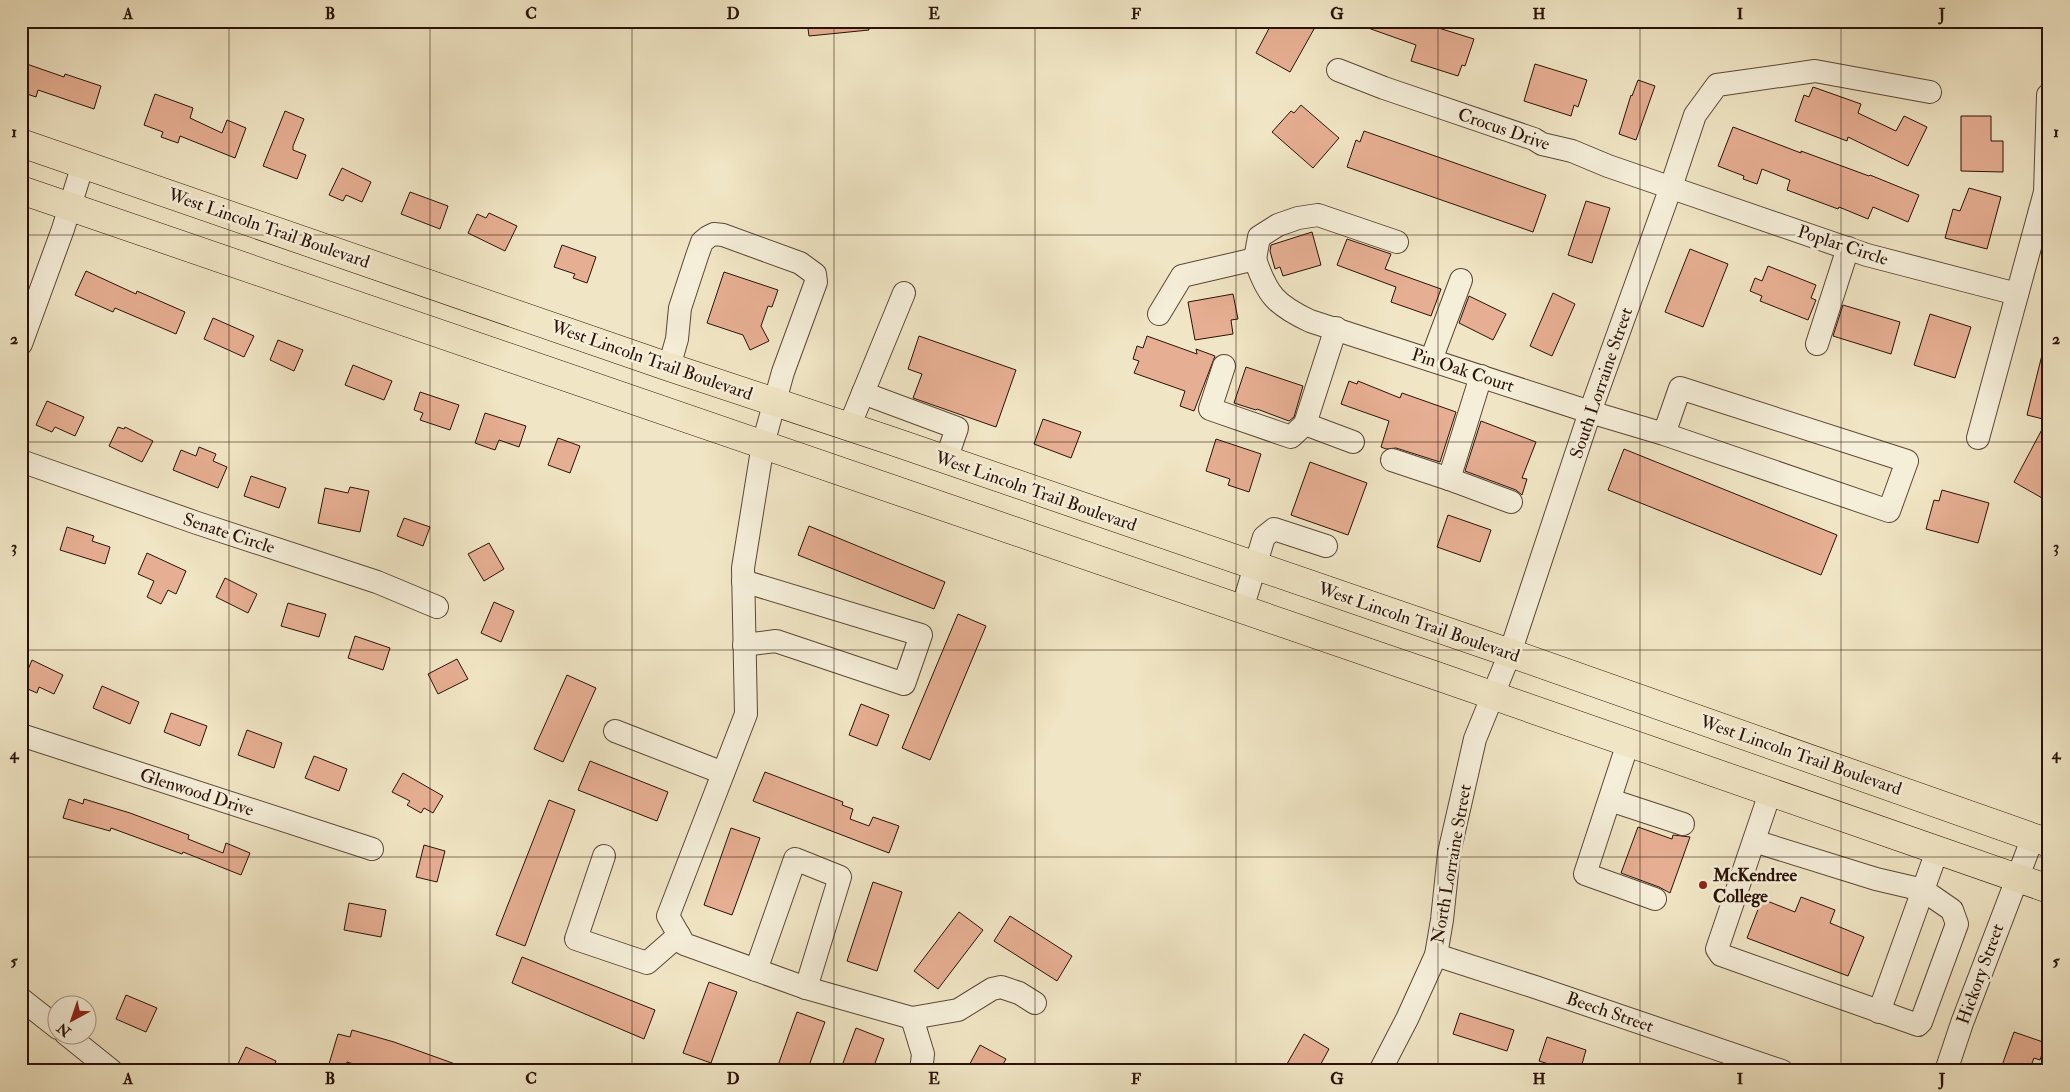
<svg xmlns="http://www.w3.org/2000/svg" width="2070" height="1092" viewBox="0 0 2070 1092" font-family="'IM FELL Double Pica',serif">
<rect width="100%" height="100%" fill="#f0e5c4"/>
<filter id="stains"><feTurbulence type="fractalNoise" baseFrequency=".004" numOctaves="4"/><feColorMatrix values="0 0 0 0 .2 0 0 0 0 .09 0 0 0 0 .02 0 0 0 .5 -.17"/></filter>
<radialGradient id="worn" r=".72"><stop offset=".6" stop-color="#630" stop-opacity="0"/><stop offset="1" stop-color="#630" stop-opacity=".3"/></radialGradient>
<g fill="#e6ae92" stroke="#2a1206">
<path d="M807 21H868L869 30 809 36Z"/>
<path d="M1273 21H1301L1314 29 1290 72 1256 53Z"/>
<path d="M1354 21H1416L1474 39 1465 66 1462 65 1458 76 1411 61 1416 45 1354 23Z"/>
<path d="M21 62 64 77 65 74 101 86 94 109 38 90 36 97 21 92Z"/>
<path d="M1535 64 1587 80 1578 107 1574 105 1571 116 1524 101Z"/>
<path d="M1638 80 1655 86 1636 140 1619 134 1631 95 1632 96Z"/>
<path d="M1813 87 1861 104 1858 113 1896 131 1904 116 1927 127 1908 166 1848 137 1847 141 1795 121 1804 95 1809 97Z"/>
<path d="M155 94 193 108 190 118 222 133 227 120 246 128 235 158 180 136 178 143 161 137 163 132 144 125Z"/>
<path d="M1301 105 1339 138 1313 168 1272 132 1291 111 1294 113Z"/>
<path d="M285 111 304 119 293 146V150L306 155 297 179 263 166Z"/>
<path d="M1961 116H1991V141H2003V172L1961 171Z"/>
<path d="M1733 127 1801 153V151L1869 176 1870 175 1919 195 1908 222 1873 207 1868 219 1839 207 1838 209 1787 190 1790 180 1762 169 1757 184 1743 179 1744 176 1718 166Z"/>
<path d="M1364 131 1546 195 1533 232 1347 167 1356 140 1360 142Z"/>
<path d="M342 168 371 182 362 202 346 195 343 201 329 195Z"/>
<path d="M1969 188 2001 197 1987 249 1945 238 1953 209 1960 211Z"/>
<path d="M410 192 448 206 440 229 401 214Z"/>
<path d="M1586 201 1610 208 1592 263 1568 255Z"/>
<path d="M489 213 517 226 505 251 468 233 477 214 486 218Z"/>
<path d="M1312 232 1321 265 1283 276 1280 267 1275 269 1270 251 1271 245Z"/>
<path d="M1347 239 1391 254 1385 269 1441 289 1431 316 1391 302 1396 287 1337 265Z"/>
<path d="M562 245 596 257 587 283 573 278 575 274 554 267Z"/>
<path d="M1690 249 1728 264 1703 327 1665 312Z"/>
<path d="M1768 266 1816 285 1811 298 1816 300 1808 320 1760 301 1762 296 1750 291 1755 278 1762 281Z"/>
<path d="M86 271 136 294 137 291 185 312 176 334 115 308 113 312 75 295Z"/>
<path d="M724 272 778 290 772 307 768 306 761 326 769 341 750 350 743 335 707 323Z"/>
<path d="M1553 293 1575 304 1552 356 1530 346Z"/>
<path d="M1233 294 1238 319 1231 320 1233 334 1195 340 1188 302Z"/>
<path d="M1469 296 1506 314 1493 340 1459 323Z"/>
<path d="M1843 305 1900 322 1891 354 1833 336Z"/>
<path d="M1930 314 1971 327 1955 378 1914 365Z"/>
<path d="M213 318 254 336 244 357 204 339Z"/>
<path d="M919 336 1016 370 996 427 913 398 922 374 908 369Z"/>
<path d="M1147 336 1197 354 1196 349 1215 356 1194 411 1180 406 1185 391 1134 373 1139 361 1133 359 1137 346 1143 348Z"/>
<path d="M278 340 303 350 294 371 270 360Z"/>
<path d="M2044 347 2049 348V502L2014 482 2047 420 2027 415Z"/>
<path d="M353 365 392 381 384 400 345 385Z"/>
<path d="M1246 367 1303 386 1294 417 1289 421 1257 409 1256 410 1234 403Z"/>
<path d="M1349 381 1357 384 1358 381 1400 398 1402 393 1456 412 1440 462 1396 448 1386 449 1381 447 1389 421 1341 404Z"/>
<path d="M420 392 459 405 450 430 420 420 423 413 414 410Z"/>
<path d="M47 401 84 417 75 436 55 427 52 432 36 425Z"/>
<path d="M485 413 526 426 519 447 499 440 495 450 475 443Z"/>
<path d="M1043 419 1081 432 1071 458 1034 444Z"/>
<path d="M1481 421 1536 442 1522 478 1527 479 1522 495 1516 490 1465 471Z"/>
<path d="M118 427 124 429 125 427 153 441 142 462 109 446Z"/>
<path d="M558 438 580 446 570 473 548 465Z"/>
<path d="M1216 439 1261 454 1249 492 1228 485 1230 479 1206 471Z"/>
<path d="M199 447 216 454 213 461 227 467 218 488 173 470 181 450 196 456Z"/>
<path d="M1624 449 1837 535 1821 575 1608 490Z"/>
<path d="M1310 462 1367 483 1348 535 1291 515Z"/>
<path d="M251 476 286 488 279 508 244 496Z"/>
<path d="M350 487 369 491 360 532 318 523 325 488 348 493Z"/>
<path d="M1942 490 1989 503 1978 543 1926 529 1934 500 1939 501Z"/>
<path d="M1448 515 1491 530 1480 562 1437 547Z"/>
<path d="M404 518 430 527 423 546 397 536Z"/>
<path d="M809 526 945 582 934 609 798 555Z"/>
<path d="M67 527 94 536 92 541 110 547 105 564 60 550Z"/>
<path d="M489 543 504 569 484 581 468 554Z"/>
<path d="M147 553 186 571 176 594 168 590 161 604 147 597 154 581 138 574Z"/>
<path d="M225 578 257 594 248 613 216 597Z"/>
<path d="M494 602 514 611 501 642 481 633Z"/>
<path d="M288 603 326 614 319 637 281 626Z"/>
<path d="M958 614 986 626 930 760 902 748Z"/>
<path d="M355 636 390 648 383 670 348 658Z"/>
<path d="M457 659 468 679 438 694 428 674Z"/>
<path d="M32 660 63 675 54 694 39 687 37 693 21 686Z"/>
<path d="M567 675 596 688 563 762 534 749Z"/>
<path d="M102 686 139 702 130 724 93 708Z"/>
<path d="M861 704 889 715 877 746 849 735Z"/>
<path d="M171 713 207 726 200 746 164 732Z"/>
<path d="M247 730 282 743 274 768 238 755Z"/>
<path d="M314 756 347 769 339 791 305 778Z"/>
<path d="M590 761 668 792 657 821 578 790Z"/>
<path d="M765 772 843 802 842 805 853 809 850 819 869 826 873 817 899 826 889 853 753 801Z"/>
<path d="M403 773 443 796 433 813 424 808 421 813 407 805 410 801 392 792Z"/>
<path d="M69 799 83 804 84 799 130 813 189 835 188 839 223 853 226 843 250 853 241 875 183 852 182 854 111 828 110 831 63 818Z"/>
<path d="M549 800 575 810 525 946 496 935Z"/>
<path d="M1638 827 1672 839 1673 835 1690 837 1670 893 1659 887 1621 873Z"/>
<path d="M731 828 760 838 732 915 704 905Z"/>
<path d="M424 845 445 851 437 882 416 877Z"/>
<path d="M873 882 902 892 877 971 847 961Z"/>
<path d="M1801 897 1835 910 1830 923 1864 937 1848 976 1747 938 1762 899 1795 912Z"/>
<path d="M349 903 386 910 381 937 344 930Z"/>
<path d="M959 912 983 930 938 989 914 971Z"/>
<path d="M1010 916 1072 956 1057 981 994 941Z"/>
<path d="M522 957 655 1010 644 1039 512 983Z"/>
<path d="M709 982 737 992 711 1063 683 1053Z"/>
<path d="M126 995 157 1008 146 1032 116 1019Z"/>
<path d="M797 1012 825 1022 807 1071H776Z"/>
<path d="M1460 1013 1514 1030 1507 1051 1453 1034Z"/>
<path d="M856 1028 884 1039 872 1071H840Z"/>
<path d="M352 1030 394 1042 469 1069 468 1071H376L347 1062 345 1069 329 1064 338 1034 350 1037Z"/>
<path d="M2014 1032 2046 1043 2040 1060 2034 1058 2029 1071H2000Z"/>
<path d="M1304 1034 1329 1049 1317 1071H1283Z"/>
<path d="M1547 1037 1586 1050 1580 1071H1571L1539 1061Z"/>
<path d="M980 1045 1006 1059 999 1071H966Z"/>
<path d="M246 1047 276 1061 272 1071H246L237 1066Z"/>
</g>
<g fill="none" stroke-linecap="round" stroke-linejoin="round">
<g stroke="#5c4736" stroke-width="24">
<g id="minor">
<path d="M1338 70 1384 88 1534 139 1542 144 1572 151 1608 166 1867 255 2017 294"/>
<path d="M1255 259 1259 237 1278 225 1298 218 1318 215 1397 242"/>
<path d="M1159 314 1182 276 1255 259C1267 295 1276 305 1310 321L1590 412 1664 434 1889 511 1907 461 1680 388 1664 434"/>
<path d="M1336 328 1305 424 1353 442"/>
<path d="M21 344 63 229 83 164"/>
<path d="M1817 344 1848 248"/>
<path d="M1431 360 1461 280"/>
<path d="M1224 366 1210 409 1291 437 1305 424"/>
<path d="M669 367 677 339 680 308 697 256 702 242 708 237 714 234 723 235 800 263 815 274 816 282 783 372 763 444 743 568 746 714 668 916 684 944 806 988 912 1018 958 1010 992 989 1001 987 1019 993 1035 1003"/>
<path d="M1481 376 1449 479 1511 502"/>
<path d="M863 393 957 428 946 460"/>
<path d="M849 427 904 293"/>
<path d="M1978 438 2045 192 2048 95"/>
<path d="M1392 460 1449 479"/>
<path d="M21 461 197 523 377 582 437 607"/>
<path d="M743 581 921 635 904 684 776 641 744 645"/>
<path d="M1242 609 1264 537 1274 529 1326 546"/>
<path d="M615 731 723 773"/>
<path d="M21 735 372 849"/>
<path d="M1628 743 1585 874 1655 899"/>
<path d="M1770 793 1717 949 1721 955 1918 1025 1921 1022 1957 924 1952 910 1923 890 1937 851"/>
<path d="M1610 800 1683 824"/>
<path d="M1754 841 1876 879 1923 890 1879 1012"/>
<path d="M604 856 576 939 647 963 679 935"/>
<path d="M1436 955 1535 987 1782 1071"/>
<path d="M756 970 795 859 840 877 806 988"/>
<path d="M21 999 58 1028"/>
<path d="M912 1018 923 1054 921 1071"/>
<path d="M66 1034 112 1071"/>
<path d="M1380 1071 1407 1019 1436 955 1442 920 1449 853 1475 739 1510 653 1590 412 1671 187 1695 115 1717 85 1815 71 1930 92"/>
<path d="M1946 1071 1962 1023 2033 837"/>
</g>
</g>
<g stroke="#2a1206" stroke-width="29">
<g id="major">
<path d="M21 143 669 367 892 441 1510 653 2049 843"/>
<path d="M21 190 1434 675 2049 889"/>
</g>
</g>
<use href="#minor" stroke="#f5eed9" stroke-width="22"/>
<use href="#major" stroke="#f0e5c4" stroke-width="28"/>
</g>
<path fill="none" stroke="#2a1206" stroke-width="1" stroke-opacity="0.55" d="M229 21V1071M430 21V1071M632 21V1071M834 21V1071M1035 21V1071M1236 21V1071M1438 21V1071M1640 21V1071M1841 21V1071M21 235H2049M21 442H2049M21 650H2049M21 857H2049"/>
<circle fill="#8f2418" stroke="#f5eed9" stroke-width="2" cx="1703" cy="885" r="5"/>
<g text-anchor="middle" stroke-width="5" stroke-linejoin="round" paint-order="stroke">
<g font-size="18" fill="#2a1206" stroke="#f5eed9">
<text transform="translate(1504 129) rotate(19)" y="6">Crocus Drive</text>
<text transform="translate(269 228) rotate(19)" y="6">West Lincoln Trail Boulevard</text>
<text transform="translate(1843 245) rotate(18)" y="6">Poplar Circle</text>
<text transform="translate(652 360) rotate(19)" y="6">West Lincoln Trail Boulevard</text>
<text transform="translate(1463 370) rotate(18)" y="6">Pin Oak Court</text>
<text transform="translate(1601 383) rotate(-71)" y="6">South Lorraine Street</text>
<text transform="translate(1036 491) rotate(19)" y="6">West Lincoln Trail Boulevard</text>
<text transform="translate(229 533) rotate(18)" y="6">Senate Circle</text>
<text transform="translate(1419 622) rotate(19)" y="6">West Lincoln Trail Boulevard</text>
<text transform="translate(1801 755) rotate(19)" y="6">West Lincoln Trail Boulevard</text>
<text transform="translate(197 792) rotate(18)" y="6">Glenwood Drive</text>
<text transform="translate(1451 864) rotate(-80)" y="6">North Lorraine Street</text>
<text transform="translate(1980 974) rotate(-70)" y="6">Hickory Street</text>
<text transform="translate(1610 1012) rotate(19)" y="6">Beech Street</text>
</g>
<g font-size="18" font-weight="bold" fill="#2a1206" stroke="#f5eed9" text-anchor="start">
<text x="1713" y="881">McKendree<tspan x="1713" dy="21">College</tspan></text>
</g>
</g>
<rect width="2070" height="1092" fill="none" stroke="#f0e5c4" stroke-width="55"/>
<g transform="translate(72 1020) rotate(220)"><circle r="24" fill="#f5eed9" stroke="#a49685"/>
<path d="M0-4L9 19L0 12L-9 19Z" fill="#8f2418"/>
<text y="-8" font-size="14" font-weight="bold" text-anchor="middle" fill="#2a1206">N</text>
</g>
<rect x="28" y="28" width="2014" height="1036" fill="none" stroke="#2a1206" stroke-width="2"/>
<g font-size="16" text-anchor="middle" font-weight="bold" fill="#2a1206">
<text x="128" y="19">A</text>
<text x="330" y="19">B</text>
<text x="531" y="19">C</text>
<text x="733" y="19">D</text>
<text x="934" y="19">E</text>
<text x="1136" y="19">F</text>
<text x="1337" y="19">G</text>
<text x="1539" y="19">H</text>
<text x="1740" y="19">I</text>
<text x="1942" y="19">J</text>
<text x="14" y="137">1</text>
<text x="2056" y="137">1</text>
<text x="14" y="344">2</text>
<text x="2056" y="344">2</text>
<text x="14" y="552">3</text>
<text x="2056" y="552">3</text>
<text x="14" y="759">4</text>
<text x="2056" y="759">4</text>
<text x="14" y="966">5</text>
<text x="2056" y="966">5</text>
<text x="128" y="1084">A</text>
<text x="330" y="1084">B</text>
<text x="531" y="1084">C</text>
<text x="733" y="1084">D</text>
<text x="934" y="1084">E</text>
<text x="1136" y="1084">F</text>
<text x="1337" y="1084">G</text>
<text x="1539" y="1084">H</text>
<text x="1740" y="1084">I</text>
<text x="1942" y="1084">J</text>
</g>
<rect width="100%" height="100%" filter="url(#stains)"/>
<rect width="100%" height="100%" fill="url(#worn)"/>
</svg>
